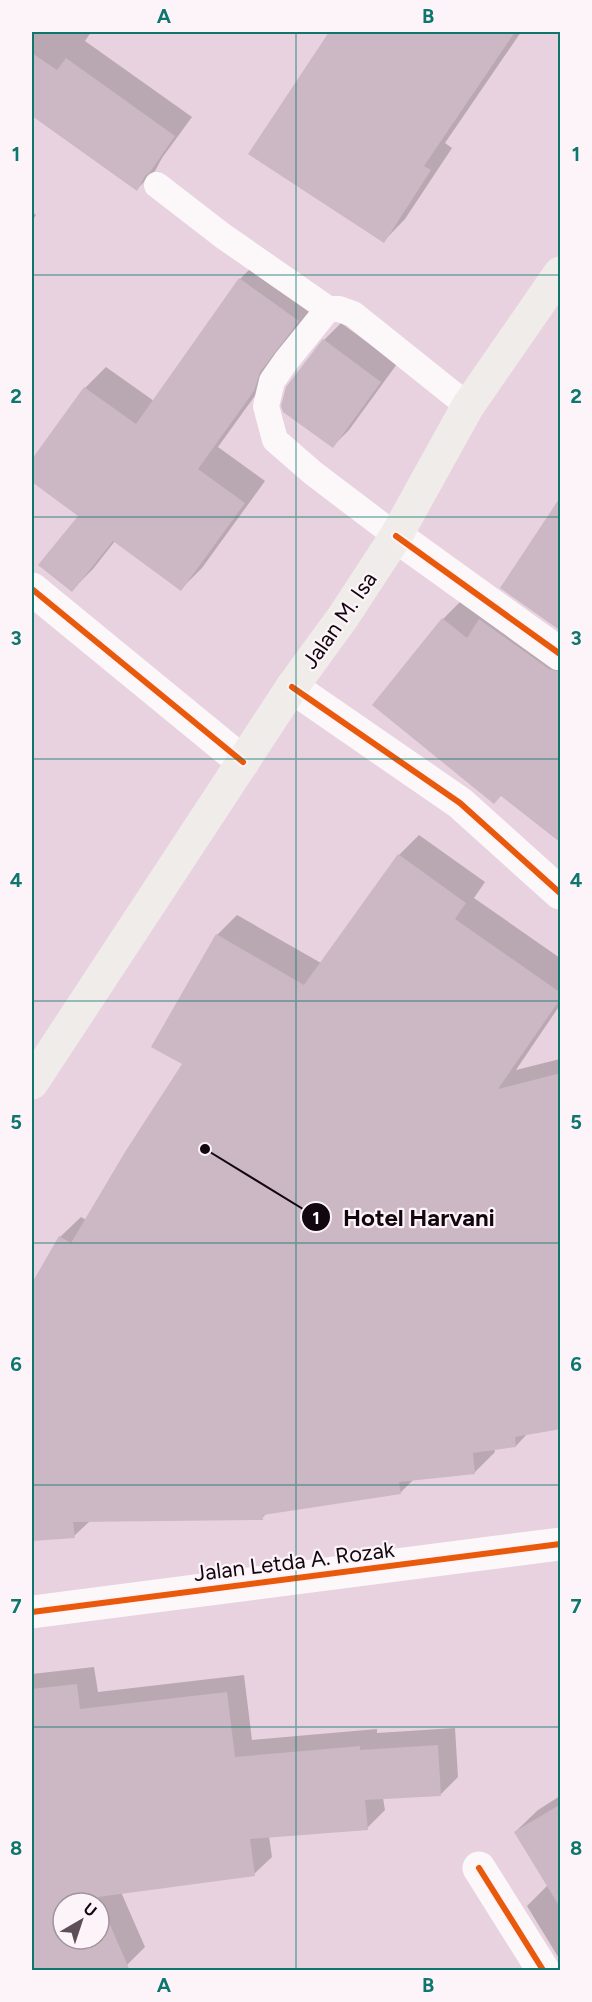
<svg xmlns="http://www.w3.org/2000/svg" width="592" height="2002" viewBox="0 0 592 2002" font-family="Figtree,sans-serif">
<rect width="100%" height="100%" fill="#e8d2df"/>
<g fill="#0003" fill-rule="evenodd">
<path d="M32 32H91L85 41 192 117 162 158 155 171 137 189 32 114Z"/>
<path d="M331 32H521L445 143 452 148 405 219 384 241 251 153Z"/>
<path d="M32 212 36 215 32 221Z"/>
<path d="M261 258 319 299 280 350 275 368 218 447 265 481 202 568 181 589 115 541 93 569 72 590 80 515 32 480V462L85 388 106 367 154 401 240 279Z"/>
<path d="M341 323 397 364 349 430 332 447 324 340Z"/>
<path d="M466 596 560 639V842L443 619Z"/>
<path d="M419 835 485 882 474 898 560 958V1005L516 1070 560 1059V1427L528 1433 516 1446 494 1449 495 1452 474 1473 414 1479 400 1493 267 1513 262 1518 90 1521 74 1536 32 1540V1279L34 1281 60 1237 81 1217 86 1220 184 1064 217 935 237 915 321 963 399 855Z"/>
<path d="M94 1667 98 1692 244 1675 252 1740 377 1729V1733L455 1728 458 1777 441 1794 383 1798 385 1810 367 1828 269 1836 272 1857 254 1874 121 1892 145 1947 127 1965 114 1970H32V1674ZM63 1903H99V1939H63Z"/>
<path d="M560 1796V1960L527 1906 548 1885 515 1832 538 1810Z"/>
</g>
<g fill="#ccb7c4" fill-rule="evenodd">
<path d="M329 32H515L424 166 431 170 384 243 248 154Z"/>
<path d="M32 53 57 70 66 58 175 136 150 172 145 176 137 191 32 116Z"/>
<path d="M239 278 299 321 260 372 254 391 198 469 245 503 181 591 113 541 72 592 38 565 78 516 32 482V459L84 387 136 424Z"/>
<path d="M323 339 381 382 333 448 283 412 281 406 286 387Z"/>
<path d="M561 496V631L500 588Z"/>
<path d="M442 618 467 638 479 619 549 669 561 672V843L501 796 494 804 372 705Z"/>
<path d="M398 854 466 903 455 919 561 993V998L498 1089 561 1073V1429L515 1437 516 1447 473 1453 475 1474 399 1482 401 1494 263 1515V1520L73 1522 75 1538 32 1541V1283L59 1236 71 1243 125 1152 182 1064 151 1047 216 934 304 985Z"/>
<path d="M77 1684 80 1709 227 1692 235 1757 360 1746V1750L438 1745 441 1796 365 1800 368 1830 250 1839 255 1876 98 1897 130 1971H32V1689ZM63 1903H99V1939H63Z"/>
<path d="M561 1804V1909L514 1832Z"/>
</g>
<g fill="none" stroke-linecap="round" stroke-linejoin="round">
<g stroke="#fcf8fa" stroke-width="26">
<path d="M157 185 223 236 328 309H339L353 314 468 406"/>
<path d="M328 309 286 361 272 381 266 406 275 440 313 473 396 536"/>
</g>
<g stroke="#fcf8fa" stroke-width="33">
<path d="M396 536 560 654"/>
<path d="M32 589 243 762"/>
<path d="M292 687 460 803 560 893"/>
<path d="M32 1612 560 1544"/>
<path d="M479 1868 543 1970"/>
</g>
<path stroke="#f0ecea" stroke-width="33" d="M32 1083 292 687 343 617 396 536 468 406 560 273"/>
<g stroke="#fdf4f9" stroke-width="10">
<g id="cycleway">
<path d="M396 536 560 654"/>
<path d="M32 589 243 762"/>
<path d="M292 687 460 803 560 893"/>
<path d="M32 1612 560 1544"/>
<path d="M479 1868 543 1970"/>
</g>
</g>
<use href="#cycleway" stroke="#e8590c" stroke-width="6"/>
</g>
<path fill="none" stroke="#0f766e" stroke-width="1.5" stroke-opacity="0.55" d="M296 32V1970M32 275H560M32 517H560M32 759H560M32 1001H560M32 1243H560M32 1485H560M32 1727H560"/>
<g text-anchor="middle" stroke-width="4.5" stroke-linejoin="round" paint-order="stroke">
<g font-size="22" fill="#13070f" stroke="#fdf4f9">
<text transform="translate(339 620) rotate(-55)" y="8">Jalan M. Isa</text>
<text transform="translate(294 1561) rotate(-7)" y="8">Jalan Letda A. Rozak</text>
</g>
</g>
<path fill="none" stroke="#13070f" stroke-width="2" d="M205 1149L316 1217"/>
<g fill="#13070f" stroke="#fdf4f9" stroke-width="2">
<circle cx="205" cy="1149" r="6"/>
<circle cx="316" cy="1217" r="15"/>
</g>
<g font-size="18" text-anchor="middle" font-weight="bold" fill="#fff">
<text x="316" y="1224">1</text>
</g>
<g font-size="24" text-anchor="middle" font-weight="bold" fill="#13070f" stroke="#fdf4f9" stroke-width="4.5" stroke-linejoin="round" paint-order="stroke">
<text x="419" y="1226">Hotel Harvani</text>
</g>
<rect width="592" height="2002" fill="none" stroke="#fdf4f9" stroke-width="66"/>
<g transform="translate(81 1921) rotate(39)"><circle r="28" fill="#fdf4f9" stroke="#9f959b" stroke-width="1.5"/>
<path d="M0-4.5L10 22L0 15L-10 22Z" fill="#5e4e58"/>
<text y="-9" font-size="16" font-weight="bold" text-anchor="middle" fill="#13070f">U</text>
</g>
<rect x="33" y="33" width="526" height="1936" fill="none" stroke="#0f766e" stroke-width="2"/>
<g font-size="20" text-anchor="middle" font-weight="bold" fill="#0f766e">
<text x="164" y="23">A</text>
<text x="428" y="23">B</text>
<text x="16" y="161">1</text>
<text x="576" y="161">1</text>
<text x="16" y="403">2</text>
<text x="576" y="403">2</text>
<text x="16" y="645">3</text>
<text x="576" y="645">3</text>
<text x="16" y="887">4</text>
<text x="576" y="887">4</text>
<text x="16" y="1129">5</text>
<text x="576" y="1129">5</text>
<text x="16" y="1371">6</text>
<text x="576" y="1371">6</text>
<text x="16" y="1613">7</text>
<text x="576" y="1613">7</text>
<text x="16" y="1855">8</text>
<text x="576" y="1855">8</text>
<text x="164" y="1992">A</text>
<text x="428" y="1992">B</text>
</g>
</svg>
